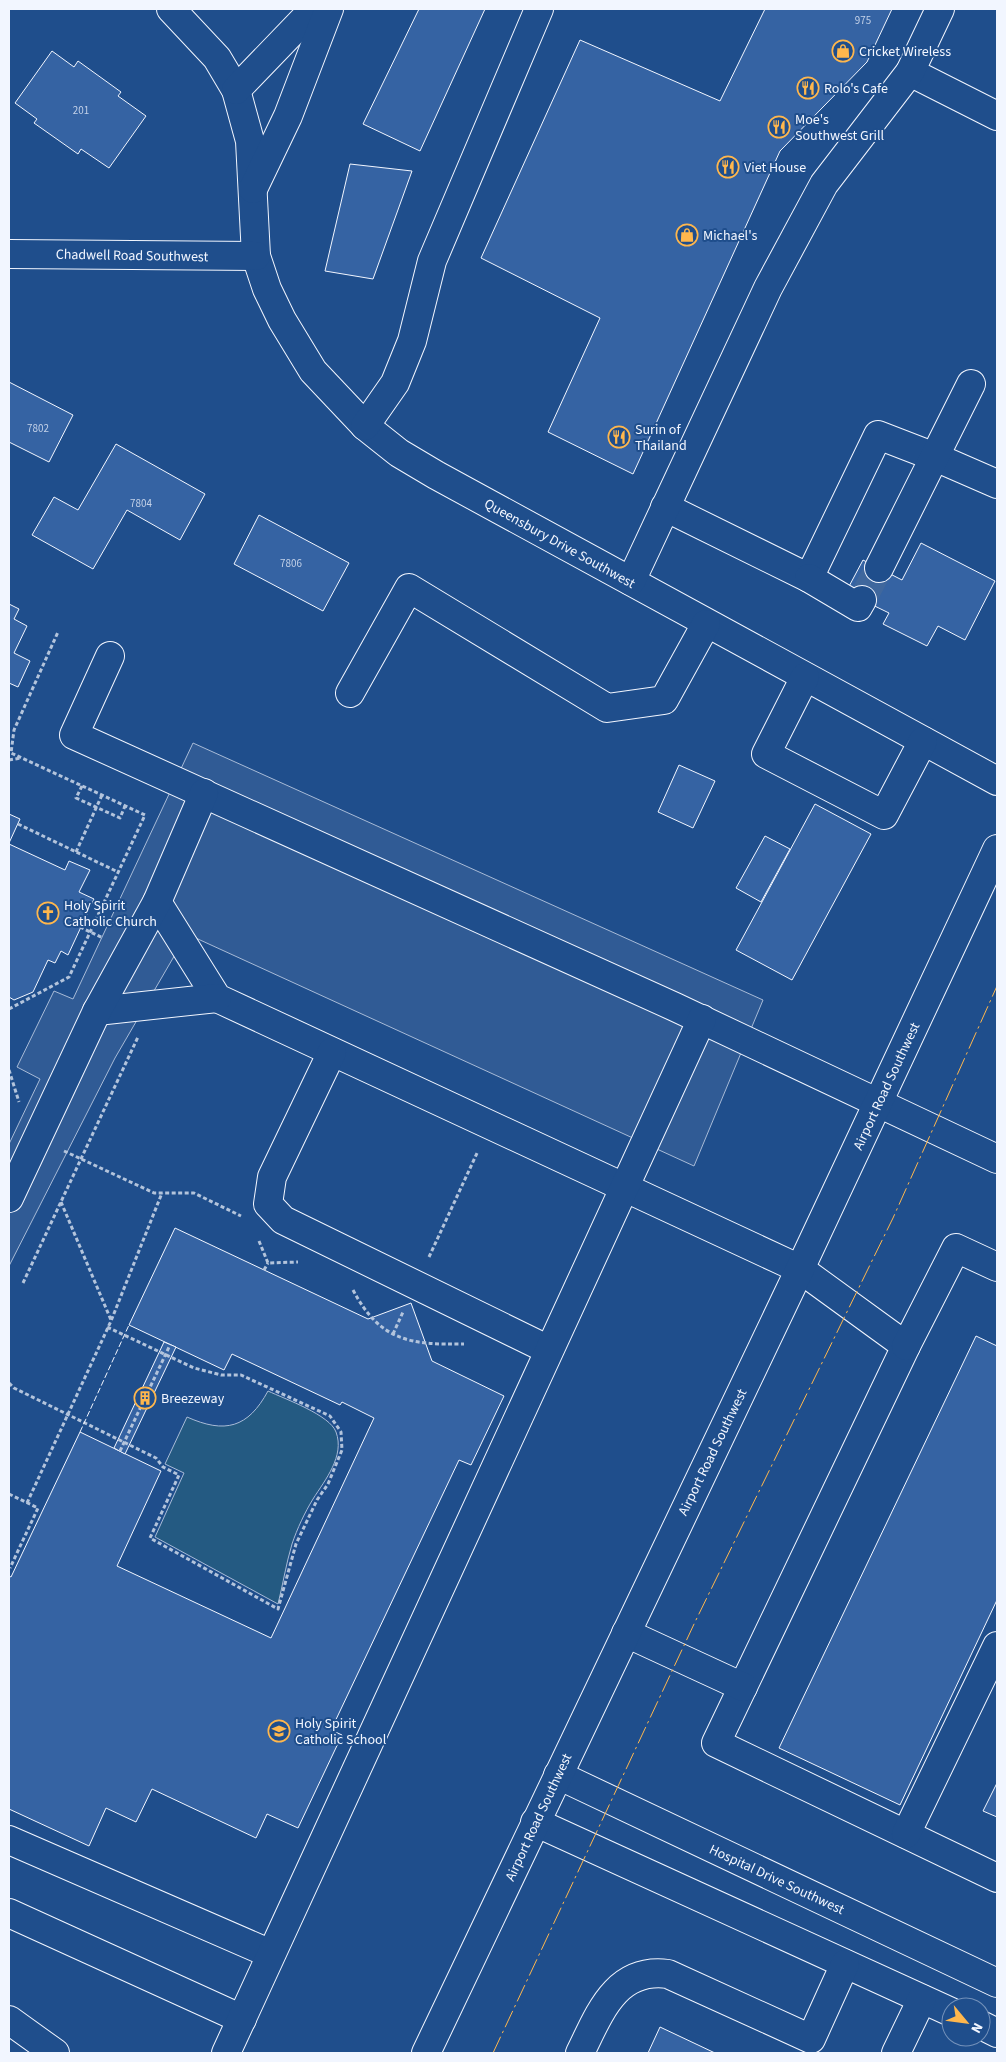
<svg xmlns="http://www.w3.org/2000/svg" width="1006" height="2062" viewBox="0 0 1006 2062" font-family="'Source Sans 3',sans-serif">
	<rect width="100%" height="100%" fill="#1f4e8c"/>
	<path fill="#245a82" stroke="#a8bbd7" d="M268 1391C285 1399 330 1415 336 1432 345 1456 325 1480 313 1499 305 1512 297 1529 292 1544 286 1564 283 1584 278 1604L155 1537 184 1473 165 1464 187 1417C225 1434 248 1428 268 1391Z"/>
	<path fill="#305b95" stroke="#a8bbd7" d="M193 743 763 1000 694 1166 187 934 115 1058 9 1266V1144L40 1079 17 1067 54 991 73 999Z"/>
	<g fill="#3563a3" stroke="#f2f6ff">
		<path d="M419 9H485L420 151 363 124Z"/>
		<path d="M765 9H892L867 62 780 151 633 474 548 432 600 318 481 258 580 40 720 101Z"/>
		<path d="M52 51 74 67 78 61 121 92 118 96 146 116 109 168 81 149 78 154 34 123 37 119 15 103Z"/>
		<path d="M350 164 412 171 373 279 325 271Z"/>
		<path d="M9 382 73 415 49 462 9 442Z"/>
		<path d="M116 444 205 494 180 540 127 510 93 569 32 535 54 497 78 510Z"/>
		<path d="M259 515 349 563 323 611 234 564Z"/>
		<path d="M921 543 995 581 965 640 938 626 927 646 883 624 889 613 846 592 863 560 902 580Z"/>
		<path d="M9 604 19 609 14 619 27 626 14 653 30 661 18 687 9 683Z"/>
		<path d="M679 765 715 781 693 828 658 812Z"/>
		<path d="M815 804 871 834 792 980 736 950Z"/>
		<path d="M9 814 20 819 9 843Z"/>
		<path d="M765 836 790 849 761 902 736 888Z"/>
		<path d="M9 844 65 870 69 861 90 870 79 892 94 899 68 955 61 951 55 963 48 960 33 992 14 1000 9 997Z"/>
		<path d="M175 1228 368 1319 411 1303 432 1361 504 1396 471 1465 459 1460 331 1730 342 1735 298 1828 267 1814 256 1838 152 1789 136 1822 106 1808 89 1846 9 1809V1576L11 1577 80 1432 161 1471 117 1566 271 1638 374 1418 342 1402 340 1405 232 1354 224 1370 129 1325Z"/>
		<path d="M976 1336 997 1346V1600L900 1805 779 1748Z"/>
		<path d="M164 1342 176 1347 125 1454 114 1448Z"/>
		<path d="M997 1783V1817L983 1811Z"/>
		<path d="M660 2027 715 2053H648Z"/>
	</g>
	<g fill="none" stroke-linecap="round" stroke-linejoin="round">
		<path stroke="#3f679d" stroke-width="28" stroke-dasharray="28 14" stroke-linecap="butt" d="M862 600 879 568"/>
		<g stroke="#f2f6ff" stroke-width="30">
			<g id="minor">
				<path d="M171 9 217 58 236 90 250 141 256 256 267 289 282 320 313 371 365 426 399 453 436 475 997 781"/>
				<path d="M910 72 997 116"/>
				<path d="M236 90 314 9"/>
				<path d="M253 189 288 116 329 9"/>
				<path d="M9 254 256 256"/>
				<path d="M365 426 395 383 412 341 432 261 539 9"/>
				<path d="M665 507 809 578 878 435 935 457 997 484"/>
				<path d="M879 568 971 384"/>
				<path d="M809 578 858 607 862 600"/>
				<path d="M631 581 768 288 824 184 910 72 940 9"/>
				<path d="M110 656 74 735 675 1007 997 1159"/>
				<path d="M805 677 766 754 884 815 923 741"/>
				<path d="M350 693 409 588 607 708 664 700 706 624"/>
				<path d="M157 902 217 998 800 1269 906 1346 716 1743 997 1878"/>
				<path d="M97 1011 217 998"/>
				<path d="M332 1052 272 1177 268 1204 283 1220 549 1350"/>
				<path d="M9 1198 97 1011 157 902 204 793"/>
				<path d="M906 1346 956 1248 997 1267"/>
				<path d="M626 1633 743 1687"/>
				<path d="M558 1775 997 1983"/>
				<path d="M535 1822 951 2012"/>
				<path d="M906 1834 997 1646"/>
				<path d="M9 1840 271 1954"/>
				<path d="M9 1913 242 2019"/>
				<path d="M9 2020 55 2053"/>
				<path d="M981 2025 997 2033"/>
				<path d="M226 2053 702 1019"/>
				<path d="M580 2053C599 2015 615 1967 668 1974L811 2039 845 1964"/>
				<path d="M896 2053 922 1999"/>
			</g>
		</g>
		<g stroke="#f2f6ff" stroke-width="30">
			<path id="major" d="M426 2053 800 1269 997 849"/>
		</g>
		<g stroke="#b3c4dc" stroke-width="3" stroke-dasharray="4 2.5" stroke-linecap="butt">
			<path d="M9 760 21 758"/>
			<path d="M82 786 76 798 120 818 125 806"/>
			<path d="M18 824 118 872"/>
			<path d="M76 852 102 795"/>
			<path d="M80 927 103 938"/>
			<path d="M9 1009 69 977 145 815 11 753 14 730 58 632"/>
			<path d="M9 1070 19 1102"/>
			<path d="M64 1151 154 1193H194L241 1216"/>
			<path d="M61 1202 111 1320"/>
			<path d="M259 1241 268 1263 298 1262"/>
			<path d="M429 1257 478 1151"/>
			<path d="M264 1270 268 1263"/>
			<path d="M23 1283 138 1037"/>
			<path d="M353 1290C380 1341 410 1345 464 1344"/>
			<path d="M393 1334 403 1312"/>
			<path d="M9 1383 14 1388 156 1458 163 1467 179 1475 150 1538 278 1609 296 1544 317 1500 328 1484 342 1450 341 1432 330 1416 241 1375H221L194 1368 107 1327"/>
			<path d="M120 1451 170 1345"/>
			<path d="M9 1494 38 1508 10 1568"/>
			<path d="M27 1503 111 1321 162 1193"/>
		</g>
		<use href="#minor" stroke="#1f4e8c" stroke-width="28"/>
		<use href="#major" stroke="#1f4e8c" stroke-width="28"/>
		<path stroke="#f2f6ff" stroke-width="1" stroke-dasharray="6 2.5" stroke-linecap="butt" d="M80 1432 129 1325"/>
		<path stroke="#ffb74d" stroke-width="1" stroke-dasharray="18 4 2.5 4" stroke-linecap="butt" d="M493 2053 695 1622 893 1218 997 986"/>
	</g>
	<defs>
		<g id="shop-ring" transform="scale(1.125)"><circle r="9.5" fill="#1f4e8c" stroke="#ffb74d" stroke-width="1.5"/><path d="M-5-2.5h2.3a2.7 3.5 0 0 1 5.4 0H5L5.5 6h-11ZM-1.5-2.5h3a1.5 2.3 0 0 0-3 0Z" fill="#ffb74d"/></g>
		<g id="restaurant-ring" transform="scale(1.125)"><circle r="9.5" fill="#1f4e8c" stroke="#ffb74d" stroke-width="1.5"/><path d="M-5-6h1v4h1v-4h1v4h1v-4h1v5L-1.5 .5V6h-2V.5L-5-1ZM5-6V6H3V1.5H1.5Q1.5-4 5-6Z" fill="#ffb74d"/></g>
		<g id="church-ring" transform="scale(1.125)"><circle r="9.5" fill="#1f4e8c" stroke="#ffb74d" stroke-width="1.5"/><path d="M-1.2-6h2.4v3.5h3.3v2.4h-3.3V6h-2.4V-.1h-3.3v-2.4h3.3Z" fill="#ffb74d"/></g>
		<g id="building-ring" transform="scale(1.125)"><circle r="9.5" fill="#1f4e8c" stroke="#ffb74d" stroke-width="1.5"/><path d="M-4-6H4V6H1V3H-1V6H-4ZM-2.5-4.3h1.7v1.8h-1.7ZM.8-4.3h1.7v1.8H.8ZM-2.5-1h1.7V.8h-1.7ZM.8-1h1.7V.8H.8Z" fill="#ffb74d"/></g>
		<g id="school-ring" transform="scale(1.125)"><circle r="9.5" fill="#1f4e8c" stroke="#ffb74d" stroke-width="1.5"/><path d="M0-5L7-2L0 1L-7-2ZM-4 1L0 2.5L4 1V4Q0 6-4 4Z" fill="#ffb74d"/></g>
	</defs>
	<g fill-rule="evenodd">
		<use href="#shop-ring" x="843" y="51"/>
		<use href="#restaurant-ring" x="808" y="88"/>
		<use href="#restaurant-ring" x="779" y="127"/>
		<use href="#restaurant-ring" x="728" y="167"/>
		<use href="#shop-ring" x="687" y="235"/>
		<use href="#restaurant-ring" x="619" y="437"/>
		<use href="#church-ring" x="48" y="913"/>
		<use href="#building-ring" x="145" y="1398"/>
		<use href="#school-ring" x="279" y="1731"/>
	</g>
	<g text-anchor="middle" stroke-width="4" stroke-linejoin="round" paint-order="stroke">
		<g font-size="11" fill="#c3d1e8">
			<text x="863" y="24">975</text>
			<text x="81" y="114">201</text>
			<text x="38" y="432">7802</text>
			<text x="141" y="507">7804</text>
			<text x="291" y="567">7806</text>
		</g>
		<g font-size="14" fill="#f2f6ff" stroke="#1f4e8c" text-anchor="start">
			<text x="859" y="56">Cricket Wireless</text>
			<text x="824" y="93">Rolo's Cafe</text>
			<text x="795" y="124">Moe's<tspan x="795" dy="16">Southwest Grill</tspan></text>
			<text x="744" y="172">Viet House</text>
			<text x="703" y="240">Michael's</text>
			<text x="635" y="434">Surin of<tspan x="635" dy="16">Thailand</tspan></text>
			<text x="64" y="910">Holy Spirit<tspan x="64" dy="16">Catholic Church</tspan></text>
			<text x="161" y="1403">Breezeway</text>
			<text x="295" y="1728">Holy Spirit<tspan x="295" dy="16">Catholic School</tspan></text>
		</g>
		<g font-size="14" fill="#f2f6ff" stroke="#1f4e8c">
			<text transform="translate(132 255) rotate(1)" y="5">Chadwell Road Southwest</text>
			<text transform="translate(560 543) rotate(29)" y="5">Queensbury Drive Southwest</text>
			<text transform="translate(886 1086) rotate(-65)" y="5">Airport Road Southwest</text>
			<text transform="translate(712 1452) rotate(-64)" y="5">Airport Road Southwest</text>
			<text transform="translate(538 1817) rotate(-65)" y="5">Airport Road Southwest</text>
			<text transform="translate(777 1879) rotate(25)" y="5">Hospital Drive Southwest</text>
		</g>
	</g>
	<rect width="1006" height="2062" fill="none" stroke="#f2f6ff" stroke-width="20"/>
	<g transform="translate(966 2022) rotate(119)"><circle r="24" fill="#1f4e8c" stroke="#7391ba"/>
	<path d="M0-4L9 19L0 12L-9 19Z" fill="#ffb74d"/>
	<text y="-8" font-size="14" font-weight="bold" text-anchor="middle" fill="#f2f6ff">N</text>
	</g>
</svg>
